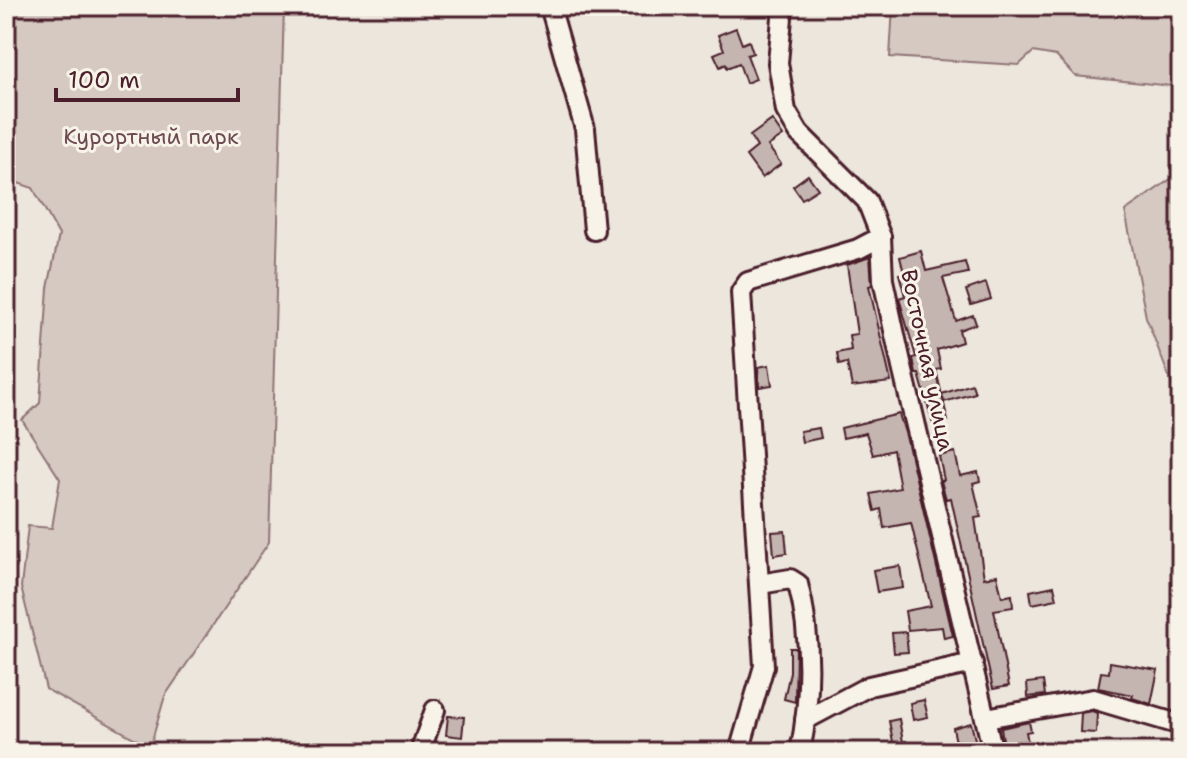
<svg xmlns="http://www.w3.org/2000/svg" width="1187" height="758" viewBox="0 0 1187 758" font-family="'Shantell Sans',sans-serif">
	<rect width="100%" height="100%" fill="#ece6dd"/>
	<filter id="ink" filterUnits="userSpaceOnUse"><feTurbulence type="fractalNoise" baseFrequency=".0125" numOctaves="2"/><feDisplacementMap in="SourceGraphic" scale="16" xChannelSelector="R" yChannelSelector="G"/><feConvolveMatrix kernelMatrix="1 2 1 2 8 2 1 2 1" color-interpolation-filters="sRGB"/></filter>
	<g filter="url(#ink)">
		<g fill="#d5c9c2" stroke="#907476" stroke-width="2">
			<path d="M6 6H284L269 542 165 696 150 747 46 689 21 587 28 526 52 528 60 479 22 420 40 403 48 288 59 235 33 188 6 179Z"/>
			<path d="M893 6H1181V87L1075 76 1056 56 1033 52 1019 65 890 57Z"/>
			<path d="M1181 172V408L1146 317 1125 211Z"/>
		</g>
		<g fill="#c4b5b0" stroke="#4a1f2b" stroke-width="2">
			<path d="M736 28 742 44 749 41 753 53 747 55 756 79 746 83 739 63 727 68 726 64 720 67 714 54 724 50 718 35Z"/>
			<path d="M772 120 783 136 768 146 781 164 762 178 746 156 757 147 750 136Z"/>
			<path d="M808 175 818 189 802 199 793 186Z"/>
			<path d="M921 251 926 271 965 262 968 273 943 278 956 321 973 315 976 324 959 330 962 342 937 350 941 369 936 370 948 421 933 424 919 374H916L913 358 916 357 899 298 905 296 899 274 904 273 900 257Z"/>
			<path d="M870 257 872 285 869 286 891 382 852 387 847 363 839 365 837 353 851 350 849 335 857 334 847 265Z"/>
			<path d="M986 283 991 299 971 305 966 290Z"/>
			<path d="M769 365 772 385 759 387 758 367Z"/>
			<path d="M972 384 975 393 944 402 942 394Z"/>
			<path d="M899 414 906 436 953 636 944 638 942 627 908 630 905 611 931 606 911 523 884 528 881 509 875 511 871 494 900 488 893 450 873 455 866 433 843 438 841 428Z"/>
			<path d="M819 428 821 438 802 442 800 431Z"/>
			<path d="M955 452 960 476 978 472 980 481 973 483 981 517 975 518 984 578 997 575 1002 597 1012 595 1013 607 994 610 1009 686 993 689 951 498 946 499 941 481 944 480 939 456Z"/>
			<path d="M785 531 787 553 774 555 772 532Z"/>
			<path d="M900 566 903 588 877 592 873 570Z"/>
			<path d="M1054 586 1057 599 1032 604 1030 591Z"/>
			<path d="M906 632 908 652 894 653 892 633Z"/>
			<path d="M790 648H796L795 702 784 699 790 672Z"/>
			<path d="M1110 662 1158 670 1151 704 1132 698 1133 695 1098 688 1101 672 1109 673Z"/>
			<path d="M1043 681 1045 695 1028 697 1027 683Z"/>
			<path d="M924 700 928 717 913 720 910 703Z"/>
			<path d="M1092 711 1097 713 1096 733 1080 732 1081 713Z"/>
			<path d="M448 716 464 717 462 737 446 735Z"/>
			<path d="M899 719 903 742 906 741 909 752H895L889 721Z"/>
			<path d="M1029 722 1031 731 1026 732 1030 752H1005L1001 728Z"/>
			<path d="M971 723 978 752H958L953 728Z"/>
		</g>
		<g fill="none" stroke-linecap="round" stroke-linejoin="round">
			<g stroke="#4a1f2b" stroke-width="24">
				<g id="minor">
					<path d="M550 6 585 129 594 230"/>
					<path d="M783 6 778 63 786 111 799 133 867 201 881 237 883 280 902 367 993 752"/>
					<path d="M760 584 790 579 798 584C812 637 811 699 800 752"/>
					<path d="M986 718 1093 699 1181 725"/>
					<path d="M805 720 869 686 973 663"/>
					<path d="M420 752 435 710"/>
					<path d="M739 752 764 666 741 292 748 282 858 249 881 237"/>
				</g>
			</g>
			<use href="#minor" stroke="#f7f3e8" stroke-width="18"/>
		</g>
	</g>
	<g text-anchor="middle" stroke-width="6" stroke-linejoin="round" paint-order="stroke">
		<g font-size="22" fill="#6d4a51" stroke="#f7f3e8">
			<text x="151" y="144">Курортный парк</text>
		</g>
		<g font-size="22" fill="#4a1f2b" stroke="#f7f3e8">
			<text transform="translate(928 360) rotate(78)" y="8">Восточная улица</text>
		</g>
	</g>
	<rect width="1187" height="758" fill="none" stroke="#f7f3e8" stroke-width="32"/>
	<rect x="16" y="16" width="1155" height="726" fill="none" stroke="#4a1f2b" stroke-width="3" filter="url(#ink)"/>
	<path d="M56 88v12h182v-12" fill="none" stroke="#4a1f2b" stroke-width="4"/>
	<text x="68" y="88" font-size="24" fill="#4a1f2b" stroke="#f7f3e8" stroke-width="6" paint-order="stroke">100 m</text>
</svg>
